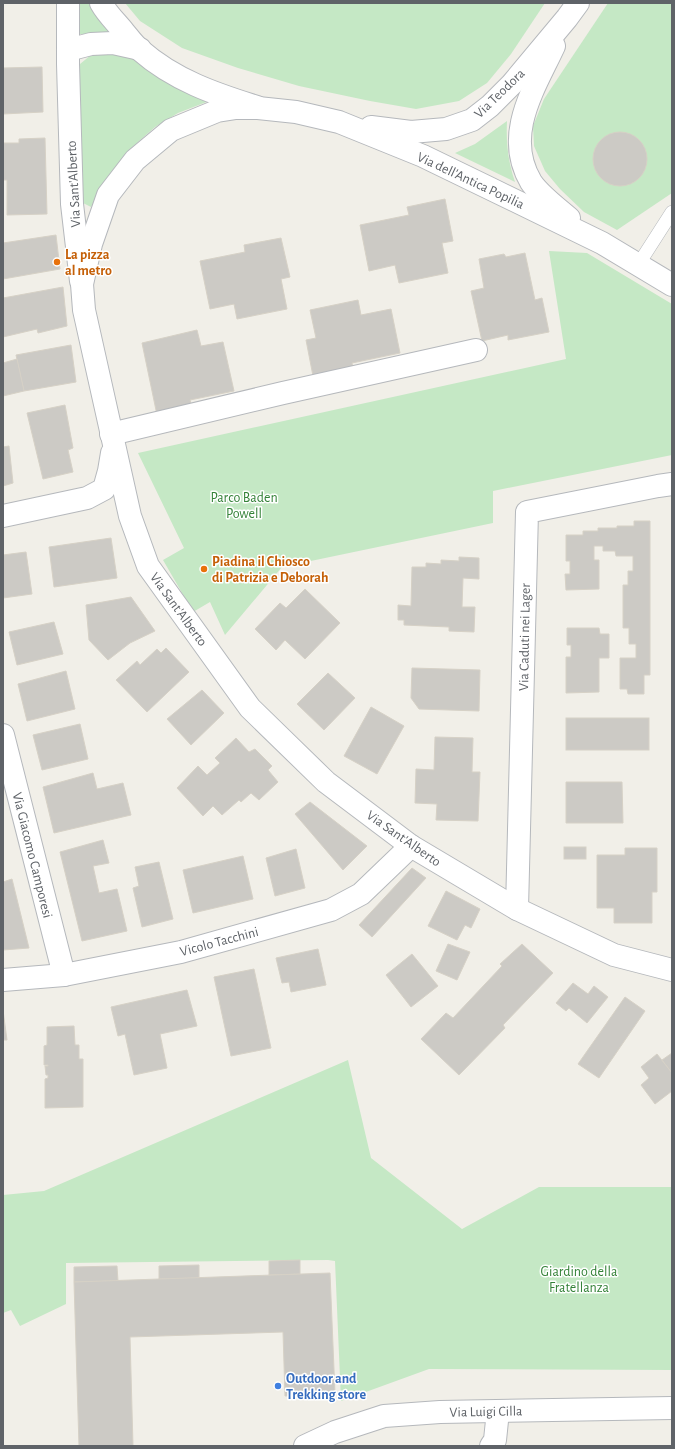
<svg xmlns="http://www.w3.org/2000/svg" width="675" height="1449" viewBox="0 0 675 1449" font-family="'Alegreya Sans',sans-serif">
	<rect width="100%" height="100%" fill="#f1efe8"/>
	<g fill="#c5e8c5">
		<path d="M78 3H91L118 35 78 34Z"/>
		<path d="M125 3H545L511 54 487 83 459 101 416 109 370 101 299 86 238 68 182 48 140 21Z"/>
		<path d="M608 3H672V193L617 230 584 212 560 189 545 171 534 146 533 126 544 99Z"/>
		<path d="M109 51 129 55 209 101 178 113 155 127 129 150 108 176 91 207 81 202 77 86 80 64 91 55Z"/>
		<path d="M507 121C506 144 508 161 515 182L455 153 475 144Z"/>
		<path d="M549 251 587 253 672 304V455L493 491V523L282 567 225 635 210 602 193 612 163 560 184 548 138 453 566 359Z"/>
		<path d="M348 1060 371 1158 462 1229 539 1187H672V1370L429 1369 341 1401 335 1261 328 1260 66 1263V1304L20 1326 11 1310 3 1313V1195L44 1191Z"/>
	</g>
	<g fill="#cccac5" stroke="#d6d1c6">
		<path d="M42 67 43 112 3 114V68Z"/>
		<circle cx="620" cy="159" r="27"/>
		<path d="M45 138 47 214 7 215V180H3V143H19V139Z"/>
		<path d="M445 199 453 241 442 243 448 273 399 283 395 265 369 271 360 225 409 215 407 207Z"/>
		<path d="M56 235 60 269 3 279V243Z"/>
		<path d="M281 238 290 277 281 279 287 309 237 319 234 304 210 309 200 261 245 252 244 245Z"/>
		<path d="M525 253 535 300 542 298 549 332 508 340V335L482 341 471 291 484 288 479 259 504 254 506 257Z"/>
		<path d="M63 287 67 326 38 333 37 329 3 337V298Z"/>
		<path d="M358 300 361 315 391 309 400 353 352 363 353 368 313 376 306 340 316 338 310 310Z"/>
		<path d="M197 330 201 346 223 342 234 391 190 400 192 408 157 415 142 343Z"/>
		<path d="M71 345 76 382 24 391 16 355Z"/>
		<path d="M17 359 24 391 3 396V363Z"/>
		<path d="M65 405 73 448 68 450 73 472 43 479 27 413Z"/>
		<path d="M9 446 13 483 3 486V447Z"/>
		<path d="M634 521H650V675H644V694H628L627 689H620V658H636V644H629V628H623V585H628V571H633V556H616L615 551H603V546H594V560H599V589L566 590 565 574H570V561H566V535H583V531H598V528H617V526H634Z"/>
		<path d="M111 538 117 578 54 587 49 547Z"/>
		<path d="M26 552 32 594 3 598V555Z"/>
		<path d="M459 557 479 558V579L463 578 462 607H475L474 632 449 631V627L404 625V620H398V605L411 606 412 567H426V563L441 564V560L459 561Z"/>
		<path d="M305 589 340 623 305 659 285 640 276 650 255 629 280 603 286 608Z"/>
		<path d="M131 597 155 631 130 643 108 660 89 640 86 605Z"/>
		<path d="M54 622 63 654 17 665 9 632Z"/>
		<path d="M567 628H599L600 634H609V658H599V692L566 693V657H571V645H567Z"/>
		<path d="M166 648 189 672 147 712 116 680 137 661 140 665 157 649 161 653Z"/>
		<path d="M412 668 480 670 479 711 419 709 411 698Z"/>
		<path d="M66 671 75 709 27 721 18 684Z"/>
		<path d="M328 673 355 698 324 730 297 704Z"/>
		<path d="M202 690 224 713 191 745 167 719Z"/>
		<path d="M371 707 404 726 377 774 344 756Z"/>
		<rect x="566" y="718" width="83" height="32"/>
		<path d="M80 724 88 759 42 770 33 735Z"/>
		<path d="M435 737 473 738 472 772H480L478 821 436 820 437 804 415 803 416 769 434 770Z"/>
		<path d="M236 738 249 752 255 749 272 766 268 770 278 782 259 800 251 793 241 802 239 800 222 815 213 806 203 816 177 788 198 766 207 775 220 763 215 758Z"/>
		<path d="M93 773 97 789 123 783 131 815 54 833 43 787Z"/>
		<path d="M566 782H622L623 823H566Z"/>
		<path d="M310 802 367 846 343 870 295 814Z"/>
		<path d="M103 840 109 863 93 866 99 893 117 889 127 931 82 941 60 852Z"/>
		<rect x="564" y="847" width="22" height="12"/>
		<path d="M625 848H657V892H652V923H614V908H597V855H625Z"/>
		<path d="M296 849 305 888 275 896 266 858Z"/>
		<path d="M243 856 253 899 193 913 183 870Z"/>
		<path d="M159 862 173 919 142 927 133 888 139 886 135 867Z"/>
		<path d="M412 868 426 878 372 937 359 925Z"/>
		<path d="M12 879 29 948 3 950V882Z"/>
		<path d="M446 891 480 909 471 928 465 925 457 940 428 926Z"/>
		<path d="M448 944 470 952 457 980 436 971Z"/>
		<path d="M522 944 553 973 503 1025 505 1028 459 1075 421 1039 446 1013 453 1018 502 966 500 964Z"/>
		<path d="M318 949 326 985 291 992 289 982 282 983 276 958Z"/>
		<path d="M412 954 438 986 411 1007 386 975Z"/>
		<path d="M254 969 271 1048 231 1056 214 977Z"/>
		<path d="M573 983 588 994 594 986 608 997 587 1023 569 1008 566 1011 556 1003Z"/>
		<path d="M187 990 197 1026 160 1034 167 1068 134 1075 125 1034 118 1036 111 1007Z"/>
		<path d="M625 997 645 1011 599 1078 578 1064Z"/>
		<path d="M3 1010 7 1040H3Z"/>
		<path d="M74 1026 75 1045H79V1059H83V1107L45 1108V1079L48 1078V1075H46L45 1066H48V1065H44V1046L47 1045V1027Z"/>
		<path d="M672 1053V1073L662 1060Z"/>
		<path d="M657 1054 672 1073V1091L655 1104 641 1085 649 1078 641 1067Z"/>
		<path d="M300 1260V1274L269 1275V1261Z"/>
		<path d="M199 1265V1278L159 1279V1266Z"/>
		<path d="M117 1266 118 1281 74 1282V1267Z"/>
		<path d="M330 1273 335 1394 285 1396 283 1332 130 1337 133 1446H79L74 1282Z"/>
	</g>
	<g fill="none" stroke-linecap="round" stroke-linejoin="round">
		<g stroke="#b5b8bc" stroke-width="14">
			<path id="service" d="M638 265 672 212"/>
		</g>
		<g stroke="#b5b8bc" stroke-width="24">
			<g id="minor">
				<path d="M68 3V64L72 204 81 281"/>
				<path d="M101 3C107 14 116 22 124 32 129 38 134 45 140 50 174 80 215 94 257 107"/>
				<path d="M68 50 91 44 113 43 140 49"/>
				<path d="M111 434 283 393 476 350"/>
				<path d="M3 735 64 975"/>
				<path d="M517 909 527 512 658 486 672 484"/>
				<path d="M3 980 64 975 181 952 331 910 361 894 411 846"/>
				<path d="M491 1446 495 1440 498 1411"/>
			</g>
		</g>
		<g stroke="#b5b8bc" stroke-width="24">
			<g id="tertiary">
				<path d="M554 46C534 89 503 135 531 182 538 193 559 210 569 218"/>
				<path d="M371 127 411 132 446 129 472 120 490 106 512 84 567 18 578 3"/>
				<path d="M672 285 602 243 491 189 423 156 339 122 296 112 258 108H236L217 111 171 130 135 160 108 195 91 244 82 284 84 310 130 516 148 566 250 708 326 782 411 846 517 909 614 955 672 970"/>
				<path d="M3 516 87 498 104 489 109 471 112 453"/>
				<path d="M305 1446 335 1432 384 1416 440 1412 672 1408"/>
			</g>
		</g>
		<use href="#service" stroke="#fff" stroke-width="13"/>
		<use href="#minor" stroke="#fff" stroke-width="22"/>
		<use href="#tertiary" stroke="#fff" stroke-width="22"/>
	</g>
	<g fill="#e8710a" stroke="#fff" stroke-width="1.5">
		<circle cx="57" cy="262" r="4"/>
		<circle cx="204" cy="569" r="4"/>
	</g>
	<circle fill="#3f7fe0" stroke="#fff" stroke-width="1.5" cx="278" cy="1386" r="4"/>
	<g text-anchor="middle" stroke-width="3" stroke-linejoin="round" paint-order="stroke">
		<g font-size="14" fill="#5f6368" stroke="#fff">
			<text transform="translate(499 93) rotate(-44)" y="5">Via Teodora</text>
			<text transform="translate(471 180) rotate(25)" y="5">Via dell'Antica Popilia</text>
			<text transform="translate(73 184) rotate(-93)" y="5">Via Sant'Alberto</text>
			<text transform="translate(179 609) rotate(54)" y="5">Via Sant'Alberto</text>
			<text transform="translate(524 637) rotate(-89)" y="5">Via Caduti nei Lager</text>
			<text transform="translate(404 838) rotate(35)" y="5">Via Sant'Alberto</text>
			<text transform="translate(33 855) rotate(76)" y="5">Via Giacomo Camporesi</text>
			<text transform="translate(219 941) rotate(-15)" y="5">Vicolo Tacchini</text>
			<text transform="translate(486 1411) rotate(-1)" y="5">Via Luigi Cilla</text>
		</g>
		<g font-size="14" font-weight="bold" fill="#c56008" stroke="#fff" text-anchor="start">
			<text x="65" y="259">La pizza<tspan x="65" dy="16">al metro</tspan></text>
			<text x="212" y="566">Piadina il Chiosco<tspan x="212" dy="16">di Patrizia e Deborah</tspan></text>
		</g>
		<g font-size="14" fill="#348238" stroke="#fff">
			<text x="244" y="502">Parco Baden<tspan x="244" dy="16">Powell</tspan></text>
			<text x="579" y="1276">Giardino della<tspan x="579" dy="16">Fratellanza</tspan></text>
		</g>
		<g font-size="14" font-weight="bold" fill="#366cbe" stroke="#fff" text-anchor="start">
			<text x="286" y="1383">Outdoor and<tspan x="286" dy="16">Trekking store</tspan></text>
		</g>
	</g>
	<rect width="675" height="1449" fill="none" stroke="#5f6368" stroke-width="8"/>
</svg>
